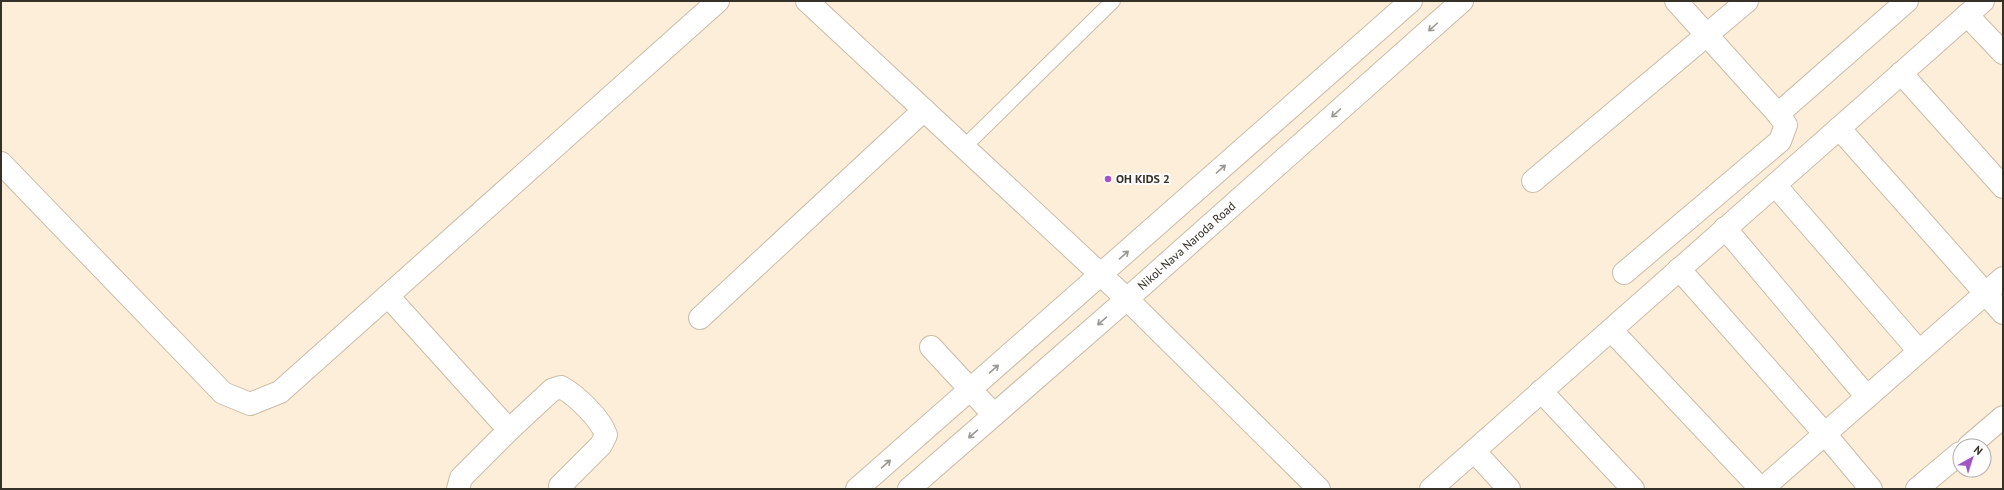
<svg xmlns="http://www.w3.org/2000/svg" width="2004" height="490" viewBox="0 0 2004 490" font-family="'PT Sans',sans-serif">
	<rect width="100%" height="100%" fill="#fceed9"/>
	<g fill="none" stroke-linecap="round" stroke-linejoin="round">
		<g stroke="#cabca8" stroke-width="16">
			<path id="lane" d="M964 147 1113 1"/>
		</g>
		<g stroke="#cabca8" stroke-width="24">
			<g id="street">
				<path d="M807 1 1127 299 1319 489"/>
				<path d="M1967 15 2003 53"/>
				<path d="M1901 73 2003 187"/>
				<path d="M1778 114 1907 1"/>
				<path d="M1839 128 2003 313"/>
				<path d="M1 163 223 393 250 404 280 392 718 1"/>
				<path d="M1533 181 1747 1"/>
				<path d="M1775 185 1919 351"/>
				<path d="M1725 228 1867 397"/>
				<path d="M1679 269 1825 434 1871 489"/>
				<path d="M1624 273 1780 141 1786 125 1778 114 1676 1"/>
				<path d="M388 296 509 430 461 478 458 489"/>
				<path d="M700 318 924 110"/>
				<path d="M1611 330 1761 489"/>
				<path d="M931 347 994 415"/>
				<path d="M1541 391 1633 489"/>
				<path d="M509 430 552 390 561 387C576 395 601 419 606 435L601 445 560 486"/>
				<path d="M1969 446 2003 417"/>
				<path d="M1474 451 1509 489"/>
				<path d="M1431 489 1983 1"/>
				<path d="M1762 489 2003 278"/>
				<path d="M1917 489 1960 453"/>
			</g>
		</g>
		<g stroke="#cabca8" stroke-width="24">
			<g id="secondary">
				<path d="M857 489 1411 1"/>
				<path id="s1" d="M909 489 1127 299 1462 1"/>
			</g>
		</g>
		<use href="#lane" stroke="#fff" stroke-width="14"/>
		<use href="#street" stroke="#fff" stroke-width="22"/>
		<use href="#secondary" stroke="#fff" stroke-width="22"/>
	</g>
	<defs><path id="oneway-shaft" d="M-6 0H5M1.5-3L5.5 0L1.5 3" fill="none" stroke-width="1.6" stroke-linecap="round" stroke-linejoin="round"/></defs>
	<g stroke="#9a9894">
		<use href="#oneway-shaft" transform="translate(1433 27) rotate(138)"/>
		<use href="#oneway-shaft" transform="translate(1336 113) rotate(138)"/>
		<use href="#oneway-shaft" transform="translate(1221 169) rotate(-41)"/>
		<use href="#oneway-shaft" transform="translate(1124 255) rotate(-41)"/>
		<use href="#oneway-shaft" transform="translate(1102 321) rotate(139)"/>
		<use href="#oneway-shaft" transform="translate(994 369) rotate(-41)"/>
		<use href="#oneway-shaft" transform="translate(973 434) rotate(139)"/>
		<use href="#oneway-shaft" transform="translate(886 464) rotate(-41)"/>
	</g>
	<circle fill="#a354c5" stroke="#fdfdfd" stroke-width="1.5" cx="1108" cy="179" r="4"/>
	<g text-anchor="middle" stroke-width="4" stroke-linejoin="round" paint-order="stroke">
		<g font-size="12" font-weight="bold" fill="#353028" stroke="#fdfdfd" text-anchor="start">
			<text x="1116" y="183">OH KIDS 2</text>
		</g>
		<g font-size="12" fill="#353028" stroke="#fdfdfd">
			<text dy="4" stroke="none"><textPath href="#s1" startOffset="369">Nikol-Nava Naroda Road</textPath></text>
		</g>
	</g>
	<rect width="2004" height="490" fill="none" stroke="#353028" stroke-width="4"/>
	<g transform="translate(1972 458) rotate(39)"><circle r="19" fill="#fdfdfd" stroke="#adaba8"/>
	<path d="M0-3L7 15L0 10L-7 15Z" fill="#a354c5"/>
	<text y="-6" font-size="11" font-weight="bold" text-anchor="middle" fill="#353028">N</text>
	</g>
</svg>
